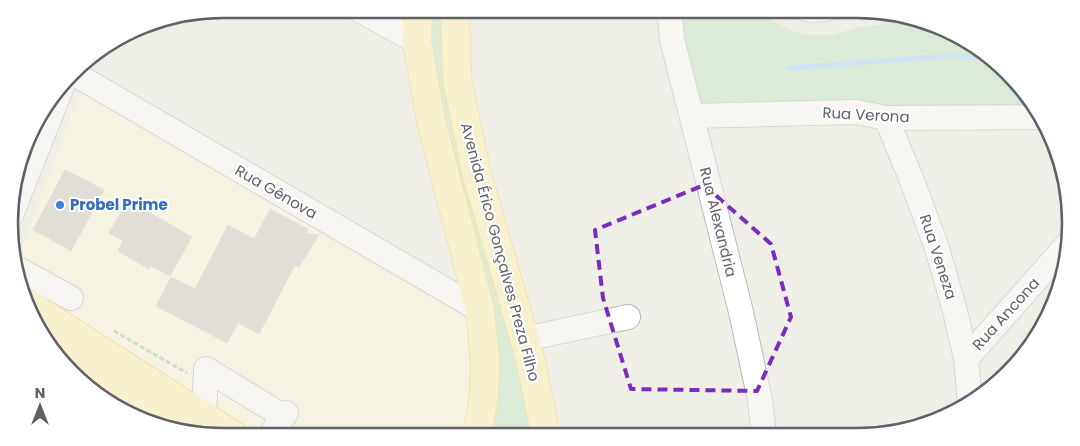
<svg xmlns="http://www.w3.org/2000/svg" width="1080" height="446" viewBox="0 0 1080 446" font-family="Poppins,sans-serif">
	<rect width="100%" height="100%" fill="#f0efe7"/>
	<path fill="#fef8de" d="M80 91 471 312 476 338 471 437H254L23 292 14 269Z"/>
	<g fill="#c4e7c6">
		<path d="M426 9H442V23L443 60 536 436 485 437 467 226 425 34Z"/>
		<path d="M676 9H751L790 30 809 35H831L859 27 921 19 926 20 998 62 1030 104 696 110Z"/>
	</g>
	<g fill="none" stroke-linecap="round" stroke-linejoin="round">
		<path stroke="#a8d4ff" stroke-width="5" d="M789 68 949 56 992 58"/>
	</g>
	<g fill="#ccc9c4" stroke="#d5d1c5">
		<path d="M65 170 87 181 54 241 33 230Z"/>
		<path d="M87 181 104 190 71 251 54 241Z"/>
		<path d="M128 200 192 237 170 276 150 265 149 269 118 251 123 241 109 233Z"/>
		<path d="M270 209 308 229 306 233 319 235 299 267 295 265 259 334 238 323 227 343 156 306 171 277 195 289 228 225 254 239Z"/>
	</g>
	<g fill="none" stroke-linecap="round" stroke-linejoin="round">
		<g stroke="#b7b9bd" stroke-width="26">
			<g id="minor">
				<path d="M358 9 417 42"/>
				<path d="M669 9 672 39 741 312 760 400 764 436"/>
				<path d="M806 9 812 10 826 9"/>
				<path d="M73 73 480 310"/>
				<path d="M692 116 856 112 886 118 1041 117"/>
				<path d="M886 118 911 178 937 248 955 311 966 359 970 402"/>
				<path d="M11 215 62 86"/>
				<path d="M14 267 71 298"/>
				<path d="M525 339 628 317"/>
				<path d="M966 359 1066 246"/>
				<path d="M204 417 206 369 283 416"/>
				<path d="M269 437 286 413"/>
			</g>
		</g>
		<g stroke="#f1d15f" stroke-width="30">
			<g id="major">
				<path d="M418 9 417 42 431 121 480 310 485 361 484 395 477 437"/>
				<path d="M455 9 457 78 476 171 529 355 542 415 544 436"/>
				<path d="M28 304 236 437"/>
				<path d="M50 344 145 403 187 431"/>
			</g>
		</g>
		<path stroke="#9dc8ac" stroke-width="3" stroke-dasharray="5 2.5" stroke-linecap="butt" d="M114 331 187 373"/>
		<use href="#minor" stroke="#fff" stroke-width="24"/>
		<use href="#major" stroke="#fff6ad" stroke-width="28"/>
	</g>
	<path d="M0 0H1080V446H0ZM704 185 771 244 791 317 757 391 631 389 603 298 595 230Z" fill="#f0efe7" fill-opacity=".55" fill-rule="evenodd"/>
	<path fill="none" stroke="#7b2cbf" stroke-width="4" stroke-dasharray="10 6" stroke-linejoin="round" d="M704 185 771 244 791 317 757 391 631 389 603 298 595 230Z"/>
	<circle fill="#3f7fe0" stroke="#fff" stroke-width="2" cx="60" cy="205" r="5"/>
	<g text-anchor="middle" stroke-width="4" stroke-linejoin="round" paint-order="stroke">
		<g font-size="15" fill="#5e6167" stroke="#fff">
			<text transform="translate(866 115) rotate(3)" y="5">Rua Verona</text>
			<text transform="translate(276 192) rotate(30)" y="5">Rua Gênova</text>
			<text transform="translate(718 222) rotate(76)" y="5">Rua Alexandria</text>
			<text transform="translate(500 252) rotate(75)" y="5">Avenida Érico Gonçalves Preza Filho</text>
			<text transform="translate(938 257) rotate(72)" y="5">Rua Veneza</text>
			<text transform="translate(1006 314) rotate(-48)" y="5">Rua Ancona</text>
		</g>
		<g font-size="15" font-weight="bold" fill="#366cbe" stroke="#fff" text-anchor="start">
			<text x="70" y="210">Probel Prime</text>
		</g>
	</g>
	<path d="M0 0H1080V446H0ZM223 18H857A205 205 0 0 1 1062 223V223A205 205 0 0 1 857 428H223A205 205 0 0 1 18 223V223A205 205 0 0 1 223 18Z" fill="#fff" fill-rule="evenodd"/>
	<path fill="none" stroke="#5e6167" stroke-width="2.5" d="M223 18H857A205 205 0 0 1 1062 223V223A205 205 0 0 1 857 428H223A205 205 0 0 1 18 223V223A205 205 0 0 1 223 18Z"/>
	<g transform="translate(40 406)" stroke="#ffffff" stroke-width="4" paint-order="stroke">
	<path d="M0-4L9 19L0 12L-9 19Z" fill="#5e6167"/>
	<text y="-8" font-size="14" font-weight="bold" text-anchor="middle" fill="#5e6167">N</text>
	</g>
</svg>
